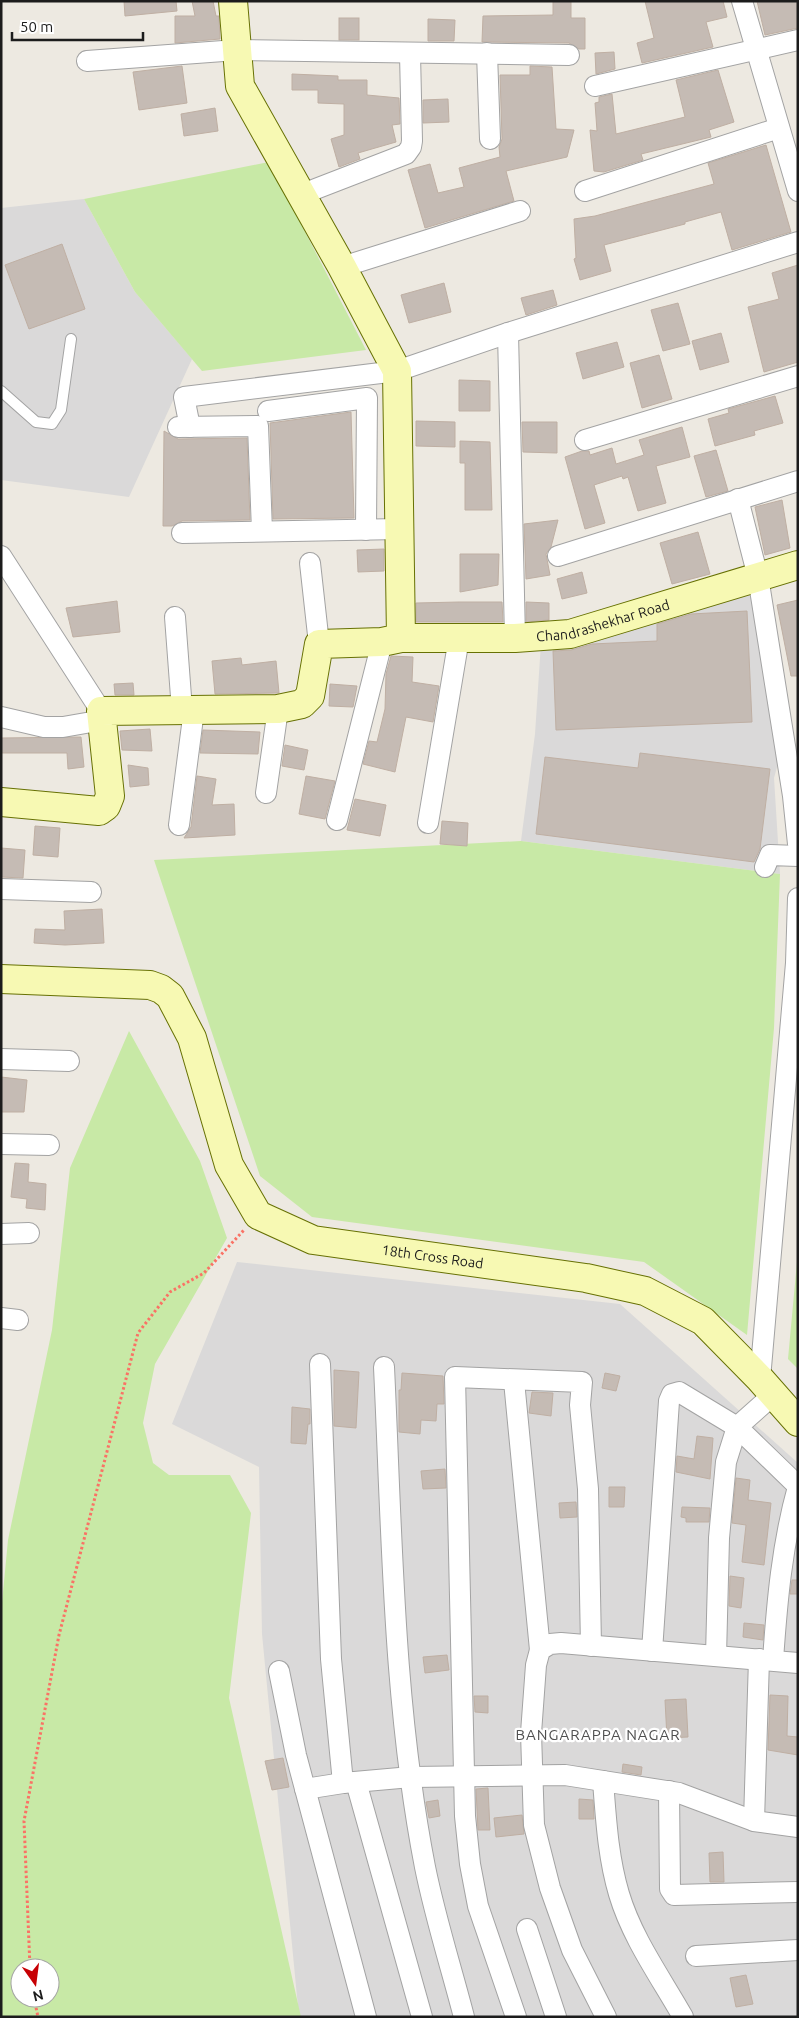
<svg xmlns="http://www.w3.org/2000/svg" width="799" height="2018" viewBox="0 0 799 2018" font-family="Ubuntu,sans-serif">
	<rect width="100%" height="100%" fill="#ede9e1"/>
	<g fill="#dad9d9">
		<path d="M84 199 135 292 192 359 129 497 1 480V208Z"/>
		<path d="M753 584 779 760 774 778 780 874 521 841 535 734 541 643Z"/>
		<path d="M237 1262 620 1304 798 1463V2017H299L262 1634 259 1467 172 1424Z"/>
	</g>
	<g fill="#c8e9a6" fill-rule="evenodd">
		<path d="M269 162 366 350 202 371 135 292 84 199Z"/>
		<path d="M521 841 780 874 774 1028 747 1335 644 1262 312 1217 260 1176 154 860Z"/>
		<path d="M129 1031 200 1161 227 1238 155 1364 143 1423 153 1463 169 1475H230L251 1513 229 1698 301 2017H1V1613L8 1540 52 1330 70 1168ZM20 1968H50V1998H20Z"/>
		<path d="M798 1251V1369L788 1359Z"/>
	</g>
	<g fill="#c5bbb4" stroke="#bfafa3">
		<path d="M124 1H176L177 11 125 16Z"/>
		<path d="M192 1H213L216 16H219L220 39 175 43V16H195Z"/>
		<path d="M553 1H571V18H585V49H579L569 43 482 42 483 16 553 15Z"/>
		<path d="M645 1H723L727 17 706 22 713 47 642 63 637 43 654 38Z"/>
		<path d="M757 1H798V28L765 35Z"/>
		<rect x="339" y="18" width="20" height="22"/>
		<path d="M428 19 455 20 454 41H428Z"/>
		<path d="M614 52 615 69 596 74 595 53Z"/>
		<path d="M182 66 187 103 139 110 133 72Z"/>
		<path d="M530 66 552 67 556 129 574 130 567 157 506 171 514 201 425 228 408 170 430 164 438 193 464 187 459 168 500 157 499 147 502 139 500 75H530Z"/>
		<path d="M718 70 734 122 709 130 711 137 641 154 643 160 604 172 594 171 590 130 597 131 595 103 599 102V97L612 94 616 134 685 117 676 80Z"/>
		<path d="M292 74 338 76V80H367V95L399 98 400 124 392 125 396 142 358 153 360 159 339 167 331 139 344 135V104L318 103V90H292Z"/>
		<path d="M448 99 449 122 423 123V100Z"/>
		<path d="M215 108 218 131 184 136 181 114Z"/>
		<path d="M766 145 791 232 732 250 721 212 685 222V224L604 245 611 271 580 280 574 259 576 258 574 219 595 216 714 184 708 163Z"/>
		<path d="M62 244 85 309 29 329 5 265Z"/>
		<path d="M798 265V362L764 372 748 307 779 299 772 273Z"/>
		<path d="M444 283 451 312 409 323 401 295Z"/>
		<path d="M553 290 557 305 526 315 521 298Z"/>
		<path d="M678 303 690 344 663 351 651 310Z"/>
		<path d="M721 333 729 362 700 370 692 341Z"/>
		<path d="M617 342 624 367 583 379 576 353Z"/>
		<path d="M659 355 672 399 642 408 630 363Z"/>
		<path d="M459 380 490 381V411H459Z"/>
		<path d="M775 396 783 423 754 431 755 435 715 446 708 419 729 413 728 409Z"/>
		<path d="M351 412 354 518 273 519 270 423Z"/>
		<path d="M416 421 455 422V447L416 446Z"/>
		<path d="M522 422H557V453L523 452Z"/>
		<path d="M682 427 690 457 656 466 666 503 638 511 628 477 623 479 622 476 594 485 605 523 585 529 565 457 582 451H589L590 455 612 448 616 464 644 455 639 440Z"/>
		<path d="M164 431 178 439 247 438 250 520 182 521 172 526H163Z"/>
		<path d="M460 441 490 442 492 510H465V463H460Z"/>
		<path d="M716 450 728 491 706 497 694 456Z"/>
		<path d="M782 500 790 548 765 555 755 507Z"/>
		<path d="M558 520 551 547 546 554 550 575 526 579 524 524Z"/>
		<path d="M698 532 710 574 672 584 660 543Z"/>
		<path d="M384 549V571L358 572 357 550Z"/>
		<path d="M460 554H499L498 585 460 592Z"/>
		<path d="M582 572 587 593 562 599 557 579Z"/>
		<path d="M798 600V676H791L777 605Z"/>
		<path d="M117 601 120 632 73 637 66 608Z"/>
		<path d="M459 602H502L503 622H416V603Z"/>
		<path d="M526 602 549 603V620L526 622Z"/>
		<path d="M747 611 752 722 556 730 553 651 571 650 592 644 657 641V624L691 614Z"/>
		<path d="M391 656 413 657 412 682 439 686 433 722 406 717 395 772 363 764 369 741 377 742 385 709 386 674Z"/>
		<path d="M241 658 242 665 276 661 279 693 215 694 212 661Z"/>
		<path d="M133 683 134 695H115L114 684Z"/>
		<path d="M330 684 357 686 353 707 329 706Z"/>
		<path d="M150 729 152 751 122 750 120 731Z"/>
		<path d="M203 730 260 732 258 754 200 753Z"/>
		<path d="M81 737 84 767 68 769 67 753H1V738Z"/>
		<path d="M285 745 308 750 304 770 282 766Z"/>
		<path d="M640 753 770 769 760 849 754 862 536 834 545 757 638 768Z"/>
		<path d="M128 765 148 768 149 785 130 787Z"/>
		<path d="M197 776 216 779 212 805 234 804 235 835 184 838 191 827Z"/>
		<path d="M306 776 335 781 325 819 299 814Z"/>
		<path d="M355 799 386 805 380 836 347 830Z"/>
		<path d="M442 821 468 823 467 846 440 844Z"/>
		<path d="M35 826 60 828 58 857 33 855Z"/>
		<path d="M1 848 25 850 23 878 1 877Z"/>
		<path d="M102 909 104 943 65 945 34 943 35 929 65 930 64 911Z"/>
		<path d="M1 1077 27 1080 24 1112H1Z"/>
		<path d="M15 1163 29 1164 28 1182 46 1184 45 1210 26 1208 27 1199 11 1197Z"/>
		<path d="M334 1370 359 1372 356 1428 334 1426Z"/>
		<path d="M402 1373 443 1376 444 1404H437L436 1421 421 1420 420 1434 399 1432V1390H401Z"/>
		<path d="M605 1373 620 1376 616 1391 602 1388Z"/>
		<path d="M532 1392 553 1393 551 1416 529 1413Z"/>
		<path d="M292 1407 310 1409V1424H308L306 1444 291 1443Z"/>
		<path d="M697 1436 713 1438 710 1479 676 1472 677 1456 694 1459Z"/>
		<path d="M445 1469 446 1488 423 1489 421 1471Z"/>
		<path d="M736 1478 750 1480 748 1500 771 1503 764 1565 742 1562 746 1525 732 1523Z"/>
		<path d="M609 1487H625L624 1507H609Z"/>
		<path d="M576 1502 577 1517 560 1518 559 1503Z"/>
		<path d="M682 1507 710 1508 709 1522H686V1518L681 1517Z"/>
		<path d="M730 1576 744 1578 741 1608 729 1606Z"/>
		<path d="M792 1580H798V1594H790Z"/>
		<path d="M744 1623 764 1625 763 1640 743 1637Z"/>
		<path d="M447 1655 449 1670 425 1673 423 1657Z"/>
		<path d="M770 1695 788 1696 787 1736 798 1737V1755L768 1750Z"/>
		<path d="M474 1696H488V1713L475 1712Z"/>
		<path d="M686 1699 688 1737 667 1738 665 1700Z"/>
		<path d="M283 1758 289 1787 272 1790 265 1761Z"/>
		<path d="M623 1764 642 1767 641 1775 622 1772Z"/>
		<path d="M488 1788 490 1830H478L476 1789Z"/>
		<path d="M579 1799 593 1800 594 1819H579Z"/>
		<path d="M438 1800 440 1816 429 1818 426 1802Z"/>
		<path d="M522 1815 524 1834 496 1837 494 1818Z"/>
		<path d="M723 1852 724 1882H710L709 1853Z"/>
		<path d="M746 1975 753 2004 736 2007 730 1978Z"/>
	</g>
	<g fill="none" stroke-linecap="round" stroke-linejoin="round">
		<g stroke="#a3a3a3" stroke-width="12">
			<path id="lane" d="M1 391 36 422 52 424 61 410 71 339"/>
		</g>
		<g stroke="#a3a3a3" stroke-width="22">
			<g id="street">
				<path d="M742 1 798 191"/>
				<path d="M487 53 490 139"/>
				<path d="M87 61 237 50 569 55"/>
				<path d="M595 86 798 40"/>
				<path d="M585 191 779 128"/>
				<path d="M300 195 406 154 411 147 412 141 410 54"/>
				<path d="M342 267 520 211"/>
				<path d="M508 333 515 638"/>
				<path d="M268 411 367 398 366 530"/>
				<path d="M178 427 258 426 262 531"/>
				<path d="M190 427 184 397 397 371 508 333 798 242"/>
				<path d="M585 440 798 376"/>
				<path d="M738 499 758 577 793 796 798 844"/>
				<path d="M182 533 399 529"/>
				<path d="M1 556 101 711"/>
				<path d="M558 556 798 481"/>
				<path d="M310 563 319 644"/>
				<path d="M175 617 182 710"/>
				<path d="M1 717 44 727H63L103 720"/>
				<path d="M266 793 278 709"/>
				<path d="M337 820 382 642"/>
				<path d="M428 823 459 638"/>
				<path d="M179 825 194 710"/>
				<path d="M765 867 770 855 798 856"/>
				<path d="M1 889 91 892"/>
				<path d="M1 1059 69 1061"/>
				<path d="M1 1144 49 1145"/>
				<path d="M1 1234 29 1233"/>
				<path d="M1 1318 18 1320"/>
				<path d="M320 1364 331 1659 343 1783"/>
				<path d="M384 1367C392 1534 393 1703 425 1867 435 1917 451 1967 464 2017"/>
				<path d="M760 1379 796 963 798 898"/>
				<path d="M514 1381 540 1650"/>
				<path d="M652 1651 669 1401 672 1394 679 1392 737 1427 798 1486"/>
				<path d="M716 1656 719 1538 726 1462 737 1427 773 1395"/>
				<path d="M773 1660C777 1602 782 1544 798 1487"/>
				<path d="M279 1671 296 1755 366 2017"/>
				<path d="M603 1781C606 1819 608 1857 619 1894 632 1938 661 1978 683 2017"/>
				<path d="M356 1782 422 2017"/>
				<path d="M305 1789 343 1783 411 1777 565 1775 679 1793 754 1821 798 1827"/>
				<path d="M669 1791 670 1889 674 1895 798 1892"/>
				<path d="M754 1821 759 1659"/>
				<path d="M527 1929 556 2017"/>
				<path d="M696 1956 798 1950"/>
				<path d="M516 2017 478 1906 470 1864 465 1816 455 1377 582 1382 580 1405 588 1489 591 1646"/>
				<path d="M606 2017 572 1950 550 1888 534 1825 531 1733 536 1665 540 1650 550 1644 561 1643 798 1663"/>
			</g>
		</g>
		<g stroke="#677104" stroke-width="30">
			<g id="secondary">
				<path id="s1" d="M401 638H515L570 634 798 565"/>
				<path d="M1 802 99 811 106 806 110 796 101 711 278 709 302 704 310 696 319 644 382 642 401 638 397 371 342 267 240 86 233 1"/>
				<path id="s2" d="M1 979 150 985 161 989 170 996 192 1038 229 1165 258 1215 313 1240 586 1278 645 1291 703 1321 760 1379 798 1422"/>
			</g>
		</g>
		<g stroke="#fa7265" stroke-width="3" stroke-dasharray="2.5 2.5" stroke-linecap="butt">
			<path d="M30 1968 24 1821 59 1635 138 1333 170 1292 204 1273 244 1230"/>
			<path d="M34 1998 38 2017"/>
		</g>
		<use href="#lane" stroke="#fff" stroke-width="10"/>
		<use href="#street" stroke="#fff" stroke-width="20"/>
		<use href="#secondary" stroke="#f7f9b3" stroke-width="28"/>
	</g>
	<g text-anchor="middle" stroke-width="4.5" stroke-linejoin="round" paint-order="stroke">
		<g font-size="14" fill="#1c1c1c" stroke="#fff">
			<text dy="5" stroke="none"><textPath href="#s1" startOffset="204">Chandrashekhar Road</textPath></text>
			<text dy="5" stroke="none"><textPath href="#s2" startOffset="591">18th Cross Road</textPath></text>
		</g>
		<g font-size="15" letter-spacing="1" fill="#4f4f4f" stroke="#fff">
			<text x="598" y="1740">BANGARAPPA NAGAR</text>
		</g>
	</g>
	<rect width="799" height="2018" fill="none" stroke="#1c1c1c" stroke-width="5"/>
	<g transform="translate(35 1983) rotate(166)"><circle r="24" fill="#ffffff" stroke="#a4a4a4"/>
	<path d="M0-4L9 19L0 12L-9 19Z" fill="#c70004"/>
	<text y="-8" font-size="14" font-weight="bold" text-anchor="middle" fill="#1c1c1c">N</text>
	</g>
	<path d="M12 32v8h131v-8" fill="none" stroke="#1c1c1c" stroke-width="2.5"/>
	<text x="20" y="32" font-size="15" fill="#1c1c1c" stroke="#ffffff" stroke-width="4" paint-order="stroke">50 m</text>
</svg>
